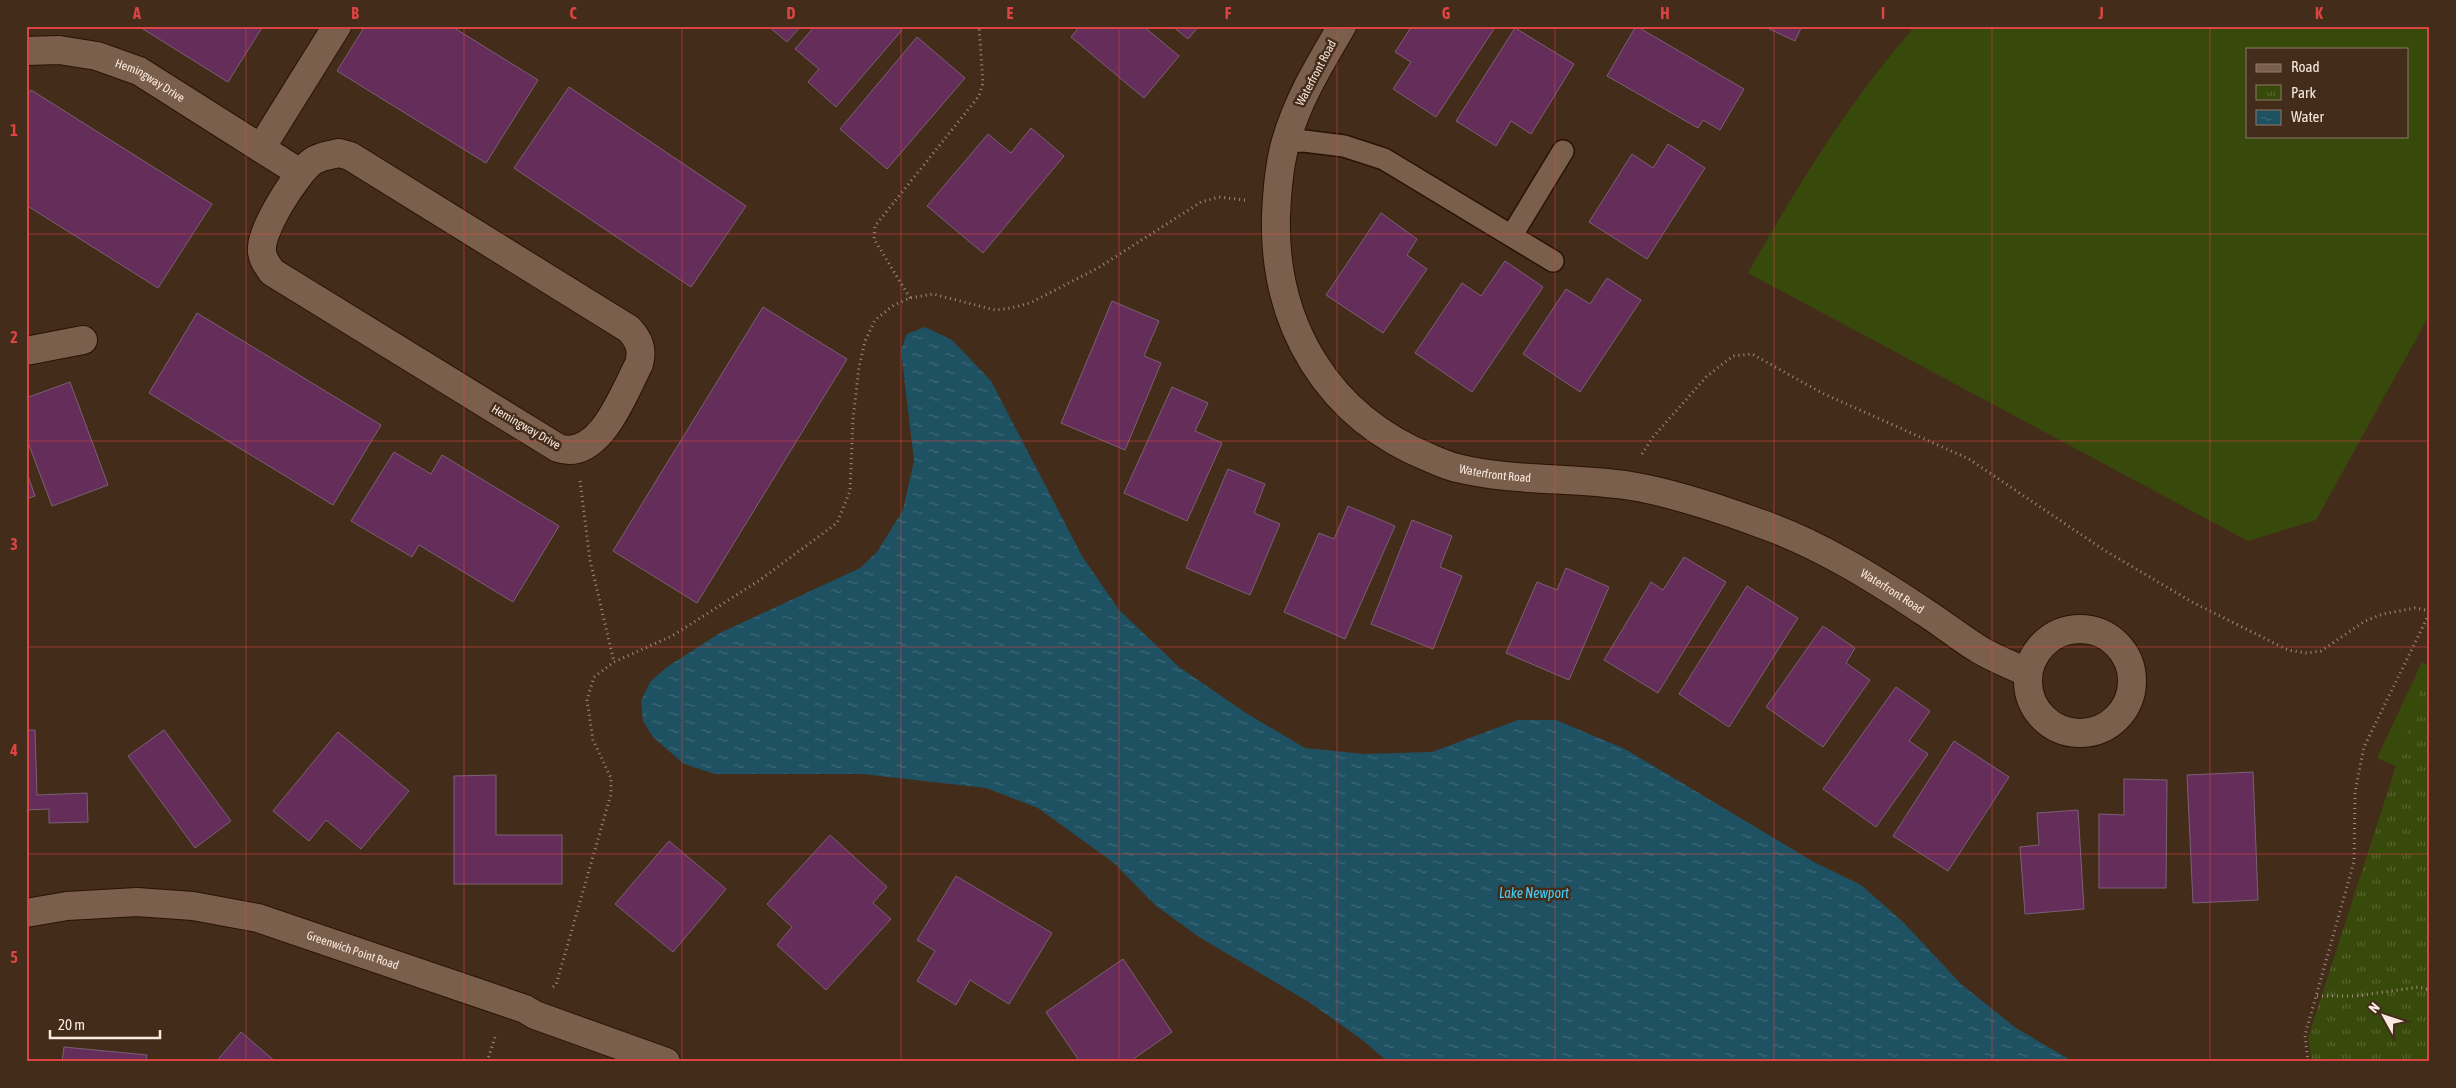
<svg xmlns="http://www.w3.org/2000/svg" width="2456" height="1088" viewBox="0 0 2456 1088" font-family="'Asap Condensed',sans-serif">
	<defs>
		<pattern id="park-tufts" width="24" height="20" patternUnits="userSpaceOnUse" patternTransform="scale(1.25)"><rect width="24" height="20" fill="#384a0b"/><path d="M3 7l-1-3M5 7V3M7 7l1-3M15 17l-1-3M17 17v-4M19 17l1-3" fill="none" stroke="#56642e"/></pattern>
		<pattern id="water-ripples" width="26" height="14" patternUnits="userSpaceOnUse" patternTransform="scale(1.25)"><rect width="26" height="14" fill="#1e5162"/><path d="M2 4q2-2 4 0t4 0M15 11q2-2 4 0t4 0" fill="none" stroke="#3f6a78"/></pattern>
	</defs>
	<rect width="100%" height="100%" fill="#442c1b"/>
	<g fill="#384a0b" fill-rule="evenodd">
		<path d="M1915 26H2430V314L2316 520 2248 541 1748 273C1797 186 1849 102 1915 26ZM2247 49H2407V136H2247Z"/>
		<path d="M2422 662 2430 666V782L2377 758Z"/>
	</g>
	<path fill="url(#park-tufts)" d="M2430 661V1062H2312L2308 1038Z"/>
	<path fill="url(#water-ripples)" d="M925 327 952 340 991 381 1082 556 1119 610 1179 667 1246 713 1305 748 1364 754 1432 752 1518 720H1556L1625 749 1814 862 1861 885 1902 921 1961 984 2016 1028 2074 1062H1388L1361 1039 1309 1002 1199 937 1155 905 1114 863 1038 808 986 788 862 774H715L684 764 653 737 643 721 641 701 650 682 667 667 720 633 860 568 877 552 903 510 914 461 901 350 907 334Z"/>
	<g fill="#652d5a" stroke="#7b6074">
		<path d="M145 26H263L228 82 143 29Z"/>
		<path d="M365 26H451L538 80 486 163 337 71Z"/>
		<path d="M768 26H801L787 42Z"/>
		<path d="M815 26H898L902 30 836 107 808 82 819 69 795 49Z"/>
		<path d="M1080 26H1143L1179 56 1144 98 1071 37Z"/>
		<path d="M1172 26H1199L1188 39Z"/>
		<path d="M1412 26H1496L1436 117 1393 89 1411 62 1395 52Z"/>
		<path d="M1636 26 1744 89 1720 130 1703 120 1698 128 1607 76Z"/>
		<path d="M1763 26H1802L1795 41Z"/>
		<path d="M1515 28 1574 64 1531 134 1511 121 1496 146 1456 121Z"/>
		<path d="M917 37 965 78 887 169 840 129Z"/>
		<path d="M569 87 746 206 691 287 514 168Z"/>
		<path d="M31 90 212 204 158 288 26 205V97Z"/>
		<path d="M1031 128 1064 156 983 253 927 206 988 134 1011 153Z"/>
		<path d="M1668 144 1705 168 1647 259 1589 222 1632 154 1653 168Z"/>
		<path d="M1381 213 1417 239 1407 255 1427 269 1383 333 1326 295Z"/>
		<path d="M1505 261 1543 287 1472 392 1415 353 1462 283 1481 296Z"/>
		<path d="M1607 278 1641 300 1580 392 1523 354 1566 289 1590 304Z"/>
		<path d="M1112 301 1159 321 1144 356 1161 363 1125 450 1061 423Z"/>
		<path d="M763 307 847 359 697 603 613 551Z"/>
		<path d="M197 313 381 425 333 505 149 393Z"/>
		<path d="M70 382 108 485 52 506 26 437V398Z"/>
		<path d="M1172 387 1208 403 1195 431 1222 443 1187 521 1124 493Z"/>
		<path d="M394 452 431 474 442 455 559 526 513 602 419 545 412 557 351 521Z"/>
		<path d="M1228 469 1265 484 1254 513 1280 524 1250 595 1186 568Z"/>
		<path d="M26 470 35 496 26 499Z"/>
		<path d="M1348 506 1395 526 1345 639 1284 612 1319 533 1334 539Z"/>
		<path d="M1412 520 1452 536 1440 567 1462 576 1433 649 1371 624Z"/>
		<path d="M1684 557 1726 582 1658 693 1604 660 1651 582 1663 590Z"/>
		<path d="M1566 568 1609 587 1569 680 1506 653 1537 582 1557 590Z"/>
		<path d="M1747 586 1798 618 1729 727 1679 694Z"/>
		<path d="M1823 626 1855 648 1846 663 1870 680 1823 747 1766 707Z"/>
		<path d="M1896 687 1930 711 1909 741 1928 754 1876 827 1823 789Z"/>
		<path d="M26 730H35L37 795 87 793 88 822 49 823V809L26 810Z"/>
		<path d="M164 730 231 821 195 848 128 756Z"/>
		<path d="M338 732 409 791 361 849 326 820 309 841 273 811Z"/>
		<path d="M1954 741 2009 777 1948 871 1893 836Z"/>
		<path d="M2253 772 2258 900 2193 903 2187 775Z"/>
		<path d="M496 775V835H562V884H454V776Z"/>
		<path d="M2124 779 2167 780 2166 888H2099V814L2124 815Z"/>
		<path d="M2078 810 2084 909 2025 914 2020 847 2039 845 2037 813Z"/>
		<path d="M830 835 887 887 873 903 891 919 826 990 777 945 792 927 767 904Z"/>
		<path d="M669 841 726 889 673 952 615 904Z"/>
		<path d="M956 876 1052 933 1009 1004 970 980 956 1005 917 981 935 951 917 940Z"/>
		<path d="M1123 959 1172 1032 1129 1062H1080L1046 1012Z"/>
		<path d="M241 1032 276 1062H216Z"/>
		<path d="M64 1047 147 1055 146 1062H62Z"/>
	</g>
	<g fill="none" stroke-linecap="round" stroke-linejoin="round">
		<g stroke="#291304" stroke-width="24">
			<g id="lane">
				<path d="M1285 142 1304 141 1344 146 1384 159 1553 261"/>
				<path d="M1512 235 1563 151"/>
			</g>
		</g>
		<g stroke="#291304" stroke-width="30">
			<g id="street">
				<path id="s1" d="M1342 26C1320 64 1298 99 1286 141 1279 165 1277 191 1276 216 1273 325 1328 417 1430 458 1439 462 1448 466 1457 468 1514 482 1573 477 1631 486 1674 493 1718 508 1759 523 1817 543 1872 577 1923 611 1942 623 1960 638 1980 650 1995 659 2012 665 2028 673"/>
				<path id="s2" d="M26 51 59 50 97 56 139 71 300 173"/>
				<path d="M261 148 337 26"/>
				<path d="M339 153 350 156 629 329C639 340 643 349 639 364 624 392 600 462 558 448L272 272C267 265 261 257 262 248 262 228 297 172 313 161 320 156 330 155 339 153Z"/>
				<path d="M26 351 83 340"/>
				<circle cx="2080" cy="681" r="52"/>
				<path id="s3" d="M26 913 67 906 137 902 193 906 258 918 525 1009 535 1015 666 1062"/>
			</g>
		</g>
		<g stroke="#a18d7f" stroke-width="3" stroke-dasharray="1 4" stroke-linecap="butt">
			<path d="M910 298 874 239 875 226 979 96 983 83 979 26"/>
			<path d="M1642 454 1653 437 1707 376 1733 356 1752 354 1822 393 1969 459 2104 550 2192 602 2288 650 2307 653 2321 651 2365 621 2383 614 2415 608 2430 611"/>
			<path d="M580 481 590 560 614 662"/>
			<path d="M553 987 556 985 611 794V778L593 740 587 700 594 677 614 662 672 636 760 580 837 523 850 491 853 419 859 367 865 341 875 320 894 305 910 298 933 294 995 310 1011 308 1030 303 1098 268 1201 202 1219 197 1245 200"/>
			<path d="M2317 996H2357L2418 987 2430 990"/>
			<path d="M487 1062 496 1034"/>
			<path d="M2308 1062 2305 1035 2354 862 2355 792 2364 747 2430 612"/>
		</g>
		<use href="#lane" stroke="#7b5f4d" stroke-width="21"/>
		<use href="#street" stroke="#7b5f4d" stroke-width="28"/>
	</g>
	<path fill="none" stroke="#db4543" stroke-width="1" stroke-opacity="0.55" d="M246 26V1062M464 26V1062M682 26V1062M901 26V1062M1119 26V1062M1337 26V1062M1555 26V1062M1774 26V1062M1992 26V1062M2210 26V1062M26 234H2430M26 441H2430M26 647H2430M26 854H2430"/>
	<g text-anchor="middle" stroke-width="5" stroke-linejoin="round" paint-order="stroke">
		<g font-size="12" fill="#f9e9de" stroke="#442c1b">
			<text transform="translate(1316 73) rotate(-62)" y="4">Waterfront Road</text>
			<text dy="4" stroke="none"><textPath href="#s2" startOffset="130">Hemingway Drive</textPath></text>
			<text transform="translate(526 427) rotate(30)" y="4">Hemingway Drive</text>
			<text dy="4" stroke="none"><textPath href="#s1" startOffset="578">Waterfront Road</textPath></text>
			<text dy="4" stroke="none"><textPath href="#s1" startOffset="998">Waterfront Road</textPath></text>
			<text dy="4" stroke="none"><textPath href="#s3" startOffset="334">Greenwich Point Road</textPath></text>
		</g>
		<g font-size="14" font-style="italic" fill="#45d0fc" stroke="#442c1b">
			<text x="1534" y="898">Lake Newport</text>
		</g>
	</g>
	<rect width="2456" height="1088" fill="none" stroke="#442c1b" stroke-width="55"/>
	<rect x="2246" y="48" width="162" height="90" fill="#442c1b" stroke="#8c7869"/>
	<rect x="2256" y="64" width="25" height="8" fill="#7b5f4d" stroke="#8c7869"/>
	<text x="2291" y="72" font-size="15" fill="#f9e9de">Road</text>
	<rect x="2256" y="85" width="25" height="15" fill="url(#park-tufts)" stroke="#8c7869"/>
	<text x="2291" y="98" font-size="15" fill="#f9e9de">Park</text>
	<rect x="2256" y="110" width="25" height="15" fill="url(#water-ripples)" stroke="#8c7869"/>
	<text x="2291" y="122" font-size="15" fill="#f9e9de">Water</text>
	<g transform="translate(2384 1016) rotate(310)" stroke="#442c1b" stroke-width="4" paint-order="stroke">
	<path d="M0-4L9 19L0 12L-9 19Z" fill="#f9e9de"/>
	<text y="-8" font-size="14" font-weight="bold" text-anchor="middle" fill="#f9e9de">N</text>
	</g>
	<path d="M50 1030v8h110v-8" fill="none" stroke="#f9e9de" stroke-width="2.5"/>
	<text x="58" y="1030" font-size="15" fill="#f9e9de" stroke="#442c1b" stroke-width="4" paint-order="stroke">20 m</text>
	<rect x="28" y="28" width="2400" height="1032" fill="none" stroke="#db4543" stroke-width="2"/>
	<g font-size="16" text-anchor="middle" font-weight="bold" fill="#db4543">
		<text x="137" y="19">A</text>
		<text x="355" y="19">B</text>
		<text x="573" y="19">C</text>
		<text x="791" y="19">D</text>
		<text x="1010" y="19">E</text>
		<text x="1228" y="19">F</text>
		<text x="1446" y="19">G</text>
		<text x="1665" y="19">H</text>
		<text x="1883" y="19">I</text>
		<text x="2101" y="19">J</text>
		<text x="2319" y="19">K</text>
		<text x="14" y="136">1</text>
		<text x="14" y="343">2</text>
		<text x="14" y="550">3</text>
		<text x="14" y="756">4</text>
		<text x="14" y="963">5</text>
	</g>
</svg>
